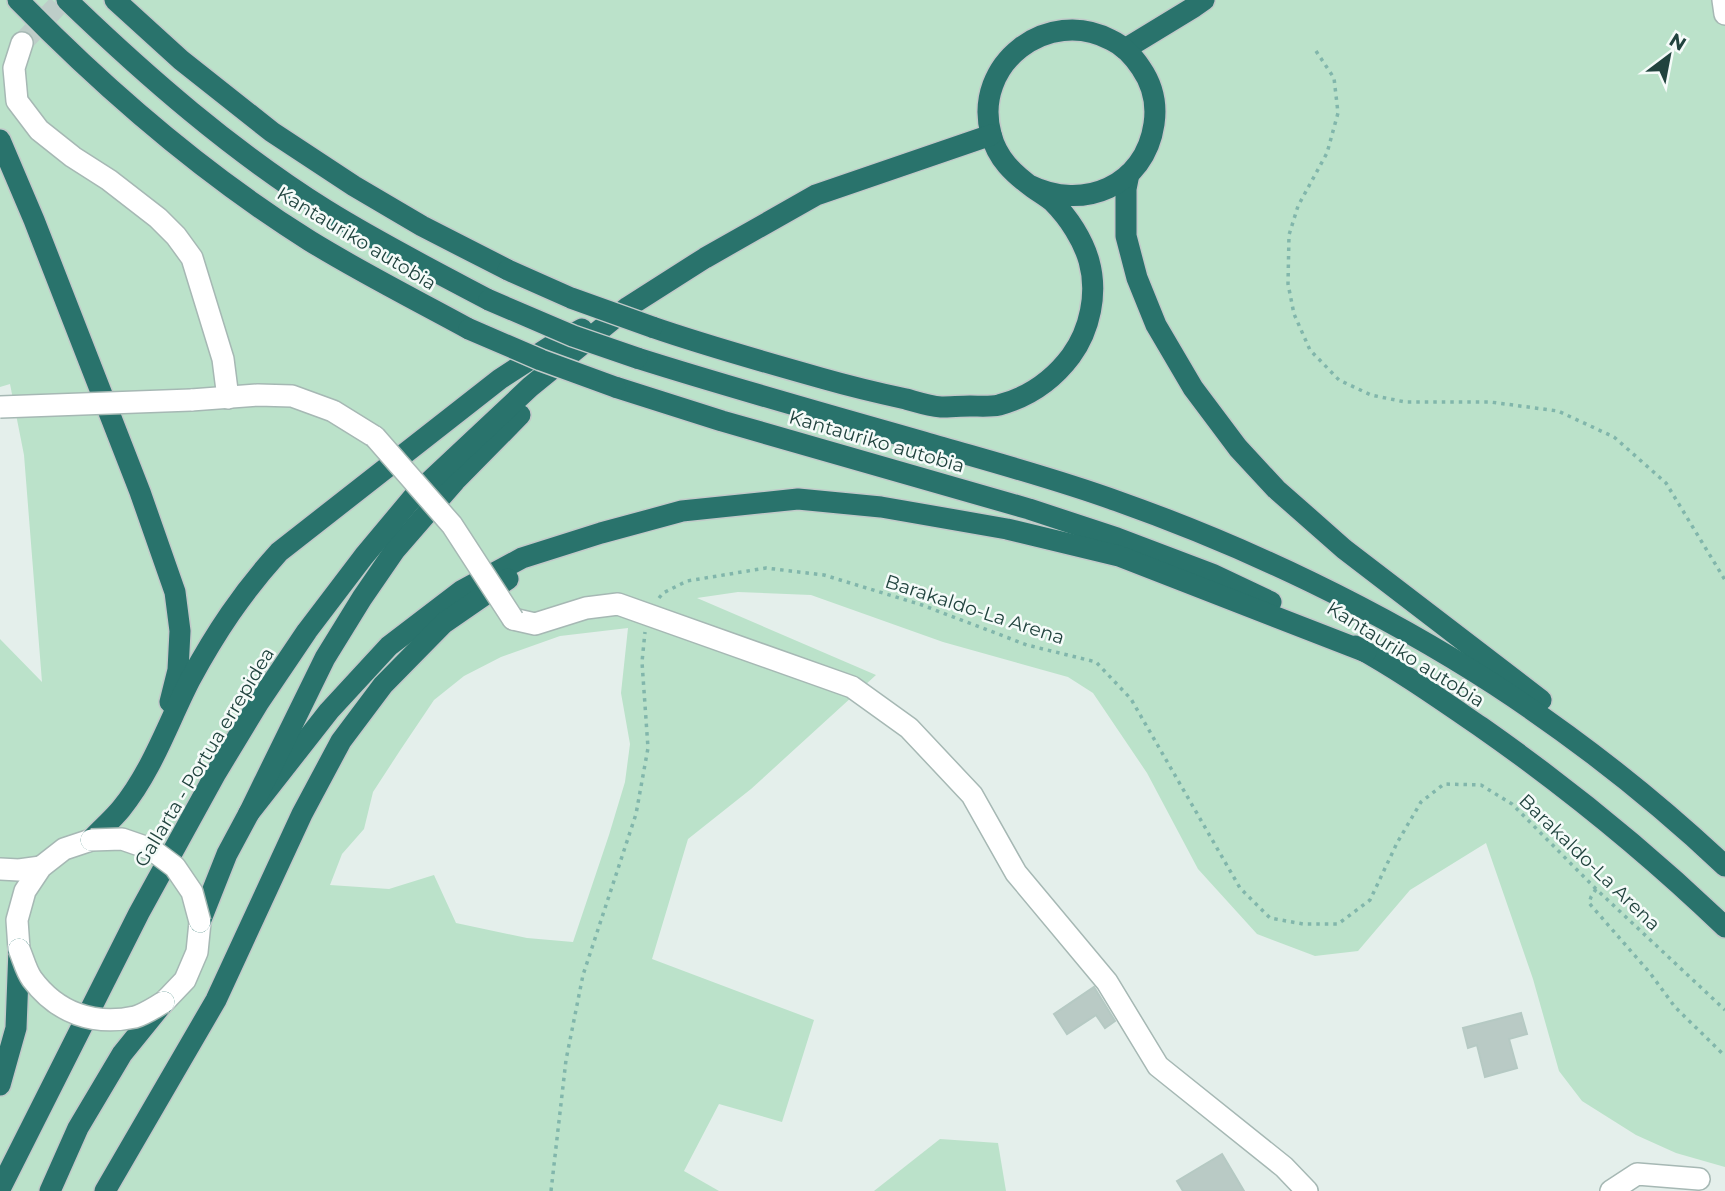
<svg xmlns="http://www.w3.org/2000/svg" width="1725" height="1191" viewBox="0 0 1725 1191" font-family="Montserrat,sans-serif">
	<rect width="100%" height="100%" fill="#e4efeb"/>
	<g fill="#bbe2ca" fill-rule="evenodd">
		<path d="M0 0H1725V1167L1676 1153 1636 1135 1582 1101 1559 1071 1533 979 1486 843 1410 890 1358 951 1315 956 1257 934 1198 869 1147 773 1093 693 1068 677 943 642 811 595 738 592 697 598 876 675 751 789 688 839 652 959 814 1020 782 1122 719 1104 684 1171 719 1191H0V639L42 682 24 455 10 384 0 387ZM628 628 621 693 630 744 625 782 609 835 573 942 527 938 456 923 434 875 389 889 330 885 342 854 364 829 373 792 401 749 434 700 464 676 501 657 560 636Z"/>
		<path d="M940 1139 998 1143 1006 1191H874Z"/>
	</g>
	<g fill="#b9cac5" stroke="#b5c9c3" stroke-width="2">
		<path d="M1094 987 1115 1021 1105 1028 1096 1015 1067 1034 1054 1014Z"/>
		<path d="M1521 1013 1527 1034 1509 1039 1517 1068 1485 1077 1477 1045 1468 1048 1463 1028Z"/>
		<path d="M1222 1154 1244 1191H1183L1177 1181Z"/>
	</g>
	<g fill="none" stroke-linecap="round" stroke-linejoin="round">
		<path stroke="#bdcdc8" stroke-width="21" stroke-dasharray="21 10" stroke-linecap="butt" d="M22 43 63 0"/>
		<g stroke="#a6b8b4" stroke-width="24">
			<g id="minor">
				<path d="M1723 0 1725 14"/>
				<path d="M22 43 14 68 17 101 39 130 73 157 109 180 158 218 176 236 192 258 223 359 228 398"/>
				<path d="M191 400 258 395 292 396 333 411 375 437"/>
				<path d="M513 619 535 624 586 608 618 604 852 687 909 728 972 795 1016 873 1107 982 1158 1066 1284 1167 1307 1191"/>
				<path d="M0 869 19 870 41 867"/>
				<path d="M19 949 17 920 25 891 41 867 64 849 91 840"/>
				<path d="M164 1002 185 980 197 952 200 922"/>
				<path d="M1611 1191 1637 1174 1699 1179"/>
			</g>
		</g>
		<g stroke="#c1cac9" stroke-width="24">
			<g id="highway">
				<path d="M18 0C106 90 203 174 310 241 362 273 416 300 469 329"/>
				<path d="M67 0C147 77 232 151 326 210 379 243 434 271 489 300"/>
				<path d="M115 0 181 60 272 132 354 186 422 226 508 270"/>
				<path d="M1125 49 1194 7 1204 0"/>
				<path d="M0 140 34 220 140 492 175 592 180 631 178 670 170 702"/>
				<path d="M1129 174 1126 189V236L1137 278 1156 325 1193 388 1238 448 1276 489 1344 549 1541 700"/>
				<path d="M652 327C707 346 764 362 821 378 849 386 878 393 906 399 917 402 929 406 941 407 950 407 961 406 970 406 980 406 990 407 999 405 1029 397 1053 380 1071 356 1090 330 1098 293 1089 261 1083 240 1069 218 1053 202 1047 197 1040 193 1033 188 1014 174 997 159 991 134 972 64 1048 6 1111 40 1124 46 1133 56 1141 68 1152 84 1157 104 1154 124 1145 186 1083 212 1029 185"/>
				<path d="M637 358C732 388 828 415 924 442 989 461 1054 478 1117 501 1247 547 1379 610 1495 685 1576 738 1654 799 1725 866"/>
				<path d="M615 387 722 421 1029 509 1117 538 1212 574 1271 602"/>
				<path d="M1355 646C1399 670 1440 699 1481 727 1568 788 1649 854 1725 927"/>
				<path d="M249 813 329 711 389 646 461 591 522 558 601 533 682 511 798 499 881 507 1007 529 1119 556 1366 652"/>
				<path d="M91 840C101 829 112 820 121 809 152 771 168 723 190 680 216 632 242 593 279 552L500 379 554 344 582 329"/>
				<path d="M200 922 227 854 249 813 325 658 362 598 395 550 455 481 520 415"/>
				<path d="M0 1085 16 1028 19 949"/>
				<path d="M0 1189 139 913 216 773 259 702 307 631 364 556 415 495 530 387 628 307 705 258 816 195 991 135"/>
				<path d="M50 1191 78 1128 122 1054 164 1002"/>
				<path d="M105 1191 216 1000 302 814 341 741 383 685 444 623 508 579"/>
			</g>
		</g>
		<g stroke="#81b6ab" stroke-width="3.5" stroke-dasharray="3.5 5" stroke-linecap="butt">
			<path d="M1316 51 1334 78 1338 113 1327 153 1298 206 1289 235 1288 284 1294 314 1310 350 1339 380 1371 395 1405 402H1490L1558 411 1614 437 1666 483 1725 580"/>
			<path d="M659 598 663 593 687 581 766 568 824 575 922 605 1027 645 1096 662 1131 699 1240 888 1270 918 1303 924H1338L1370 900 1397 843 1421 802 1444 784 1481 785 1512 804 1596 889 1725 1010"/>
			<path d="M1596 889 1591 897 1589 903 1650 973 1675 1007 1725 1056"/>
			<path d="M551 1191 566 1060 583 975 636 814 648 748 642 662 645 632"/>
		</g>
		<use href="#minor" stroke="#fff" stroke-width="21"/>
		<use href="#highway" stroke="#29736c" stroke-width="21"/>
		<g stroke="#a6b8b4" stroke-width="24" stroke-linecap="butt">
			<g id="minor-bridge">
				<path d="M0 407 191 400"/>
				<path d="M375 437 452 525 513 619"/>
				<path d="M91 840 122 839 151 849 175 867 192 892 200 922"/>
				<path d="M19 949C23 958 26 971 32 979 57 1013 94 1026 135 1017 145 1014 155 1007 164 1002"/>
			</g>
		</g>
		<g stroke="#c1cac9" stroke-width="24" stroke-linecap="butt">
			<g id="highway-bridge">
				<path d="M508 270 571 298 652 327"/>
				<path d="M489 300 573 336 637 358"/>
				<path d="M469 329 541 360 615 387"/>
			</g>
		</g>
		<use href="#minor-bridge" stroke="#fff" stroke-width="21"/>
		<use href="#highway-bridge" stroke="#29736c" stroke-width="21"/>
	</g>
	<g text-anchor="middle" stroke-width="5" stroke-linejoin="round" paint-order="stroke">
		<g font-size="19" fill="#21433e" stroke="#f5fbf9">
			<text transform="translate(357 238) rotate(31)" y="7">Kantauriko autobia</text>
			<text transform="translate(877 441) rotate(16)" y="7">Kantauriko autobia</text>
			<text transform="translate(975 609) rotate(18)" y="7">Barakaldo-La Arena</text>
			<text transform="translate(1406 654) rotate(32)" y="7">Kantauriko autobia</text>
			<text transform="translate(204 757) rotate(-59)" y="7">Gallarta - Portua errepidea</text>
			<text transform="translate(1590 862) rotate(44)" y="7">Barakaldo-La Arena</text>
		</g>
	</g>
	<g transform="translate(1669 56) rotate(32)" stroke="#f5fbf9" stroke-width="5" paint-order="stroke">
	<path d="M0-5L12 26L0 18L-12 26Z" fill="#21433e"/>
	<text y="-10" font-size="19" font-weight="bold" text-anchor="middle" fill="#21433e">N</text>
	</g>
</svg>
